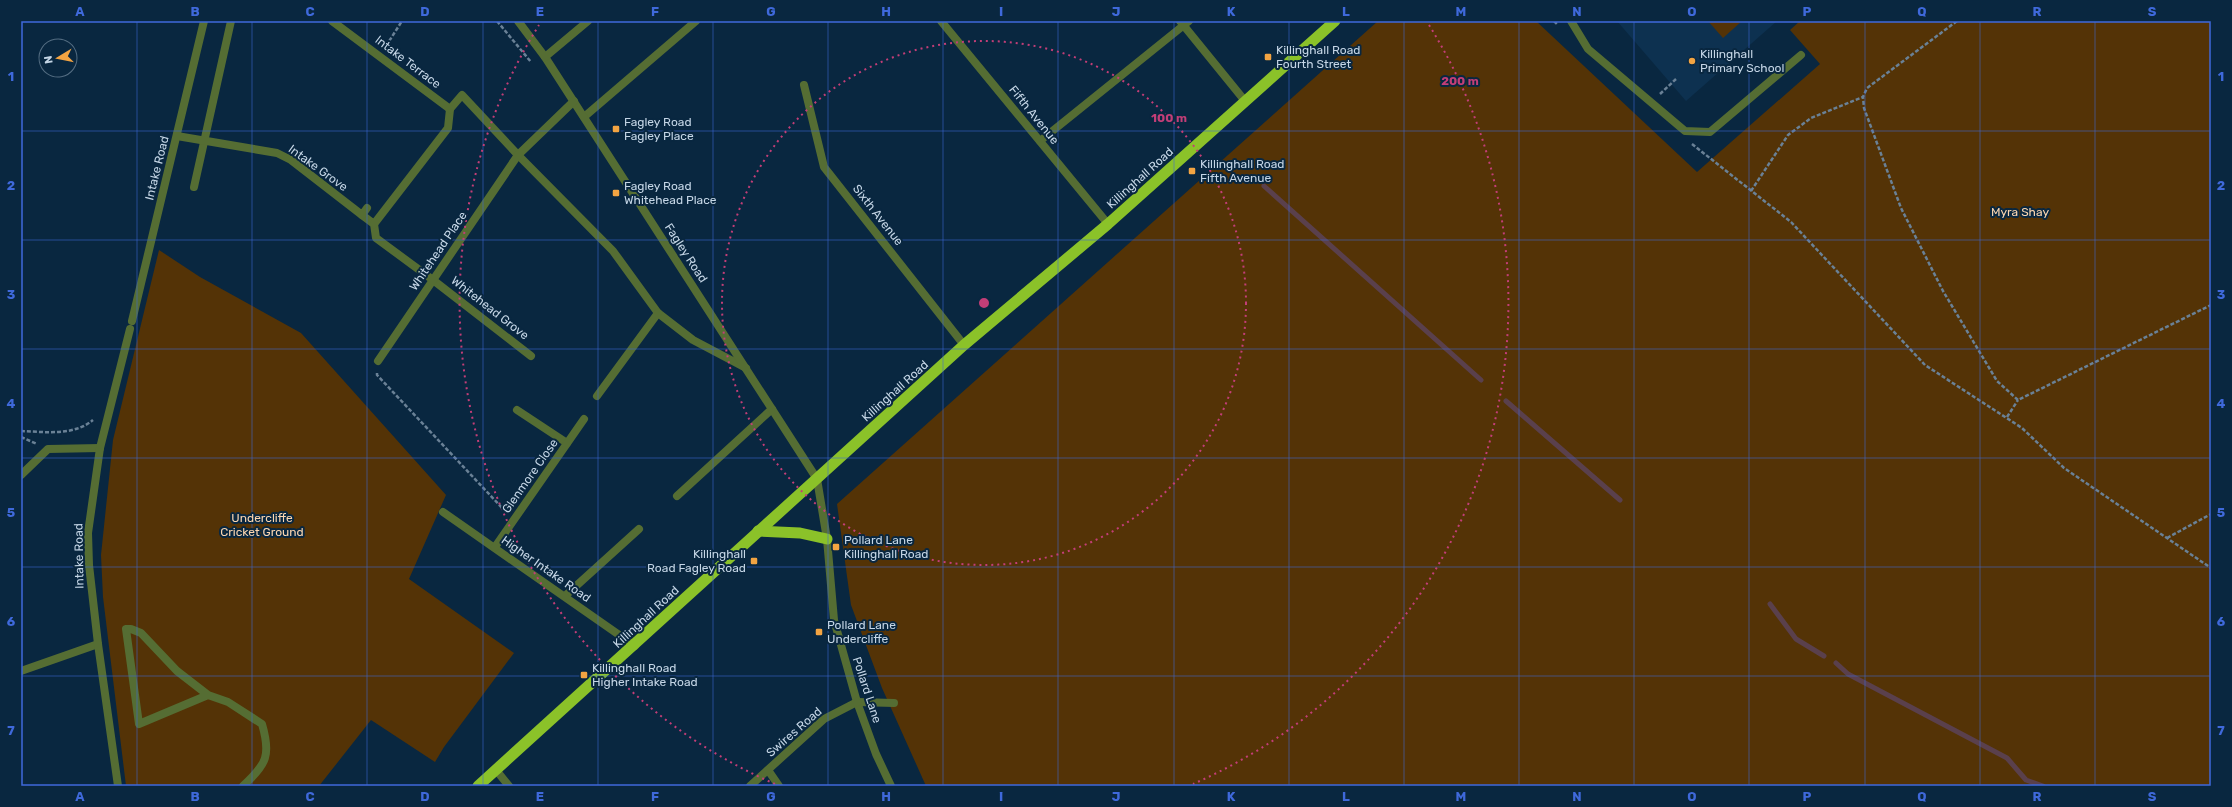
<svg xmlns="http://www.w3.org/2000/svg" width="2232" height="807" viewBox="0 0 2232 807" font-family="Rubik,sans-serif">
	<rect width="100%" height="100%" fill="#092740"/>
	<path fill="#0d3150" d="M1617 21H1777L1686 101Z"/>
	<g fill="#543306">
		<path d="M1378 21H1536L1697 172 1820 64 1790 30 1800 21H2211V786H926L882 688 851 605 837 504Z"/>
		<path d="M1708 21H1742L1723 38Z"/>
		<path d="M159 250 200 277 301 333 446 495 409 579 514 653 444 747 435 762 371 720 319 786H126L103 597 101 555 113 440Z"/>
	</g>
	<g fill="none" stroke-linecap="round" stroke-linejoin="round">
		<g stroke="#5a404c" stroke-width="5">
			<path d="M1264 186 1481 380"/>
			<path d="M1506 401 1620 500"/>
			<path d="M1770 604 1796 639 1824 656"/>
			<path d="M1836 663 1848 674 2007 758 2026 780 2043 786"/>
		</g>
		<g stroke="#6a8196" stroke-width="2.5" stroke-dasharray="4 2" stroke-linecap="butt">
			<path d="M497 21 531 62"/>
			<path d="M1554 21 1558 25"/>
			<path d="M1957 21 1867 88 1863 97 1864 108 1901 208 1943 291 1997 381 2018 400 2211 305"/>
			<path d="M386 46 402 21"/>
			<path d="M1660 94 1676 79"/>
			<path d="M1692 144 1791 222 1925 365 2022 428 2064 468 2211 568"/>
			<path d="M1751 191 1788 135 1811 118 1863 97"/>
			<path d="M377 373V375L505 511"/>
			<path d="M2007 417 2018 400"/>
			<path d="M21 431C45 432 74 436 93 420"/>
			<path d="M21 437 37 444"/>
			<path d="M2167 538 2211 514"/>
		</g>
		<g stroke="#556d33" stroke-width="8">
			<path d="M1571 21 1588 49 1685 131 1710 132 1801 55"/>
			<path d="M584 117 696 21"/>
			<path d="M1040 141 1189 21"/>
			<path d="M194 187 231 21"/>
			<path d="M362 215 374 224 376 238 433 280"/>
			<path d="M374 224 448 128 450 109 462 95 518 155 613 251 658 313 693 340 746 368"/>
			<path d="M597 396 658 313"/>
			<path d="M517 410 567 443"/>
			<path d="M677 496 772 409"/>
			<path d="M565 596 639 529"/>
			<path d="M208 695 139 724 126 629H131L141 633 177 671 208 695 228 702 262 724C271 755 267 764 243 786"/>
			<path d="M857 702 894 703"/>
			<path d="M768 770 779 786"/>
		</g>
		<g stroke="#556d33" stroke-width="8">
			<path d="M332 21 450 109"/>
			<path d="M518 21 545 57 817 479 827 539 834 620 857 702 876 754 891 786"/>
			<path d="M941 21 1108 224"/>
			<path d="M1180 21 1245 101"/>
			<path d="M545 57 588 21"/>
			<path d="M804 85 824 167 964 345"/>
			<path d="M177 136 277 153 291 160 362 215 367 208"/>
			<path d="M433 280 531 356"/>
			<path d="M132 321 204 21"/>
			<path d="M378 361 518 155 574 101"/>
			<path d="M21 475 48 449 100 448"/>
			<path d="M443 512 635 646"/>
			<path d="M495 547 584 419"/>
			<path d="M21 671 98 644"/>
			<path d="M496 770 509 786"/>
			<path d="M118 786 98 644 89 565 88 533 100 448 130 329"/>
			<path d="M750 786 824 719 857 702"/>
		</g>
		<g stroke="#8bc229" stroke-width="11">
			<path d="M758 531 800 533 827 539"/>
			<path d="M478 786 964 345 1108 224 1335 21"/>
		</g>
	</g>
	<path fill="none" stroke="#3f69db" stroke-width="1" stroke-opacity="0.55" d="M137 21V786M252 21V786M367 21V786M483 21V786M598 21V786M713 21V786M828 21V786M943 21V786M1058 21V786M1174 21V786M1289 21V786M1404 21V786M1519 21V786M1634 21V786M1749 21V786M1865 21V786M1980 21V786M2095 21V786M21 131H2211M21 240H2211M21 349H2211M21 458H2211M21 567H2211M21 676H2211"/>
	<g fill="none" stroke="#c33e77" stroke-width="2" stroke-dasharray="2 4">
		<circle cx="984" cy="303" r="262"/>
		<path d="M775 784A525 525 0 0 1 539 25M1429 25A525 525 0 0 1 1193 784"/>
	</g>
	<g fill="#f3a442" stroke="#092740" stroke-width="1.5">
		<rect x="1264" y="53" width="8" height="8" rx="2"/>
		<circle cx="1692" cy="61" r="4"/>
		<rect x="612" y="125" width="8" height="8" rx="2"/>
		<rect x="1188" y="167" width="8" height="8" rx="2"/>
		<rect x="612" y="189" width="8" height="8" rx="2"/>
		<rect x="832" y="543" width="8" height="8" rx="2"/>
		<rect x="750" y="557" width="8" height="8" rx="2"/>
		<rect x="815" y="628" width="8" height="8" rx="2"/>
		<rect x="580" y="671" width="8" height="8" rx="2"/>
	</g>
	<g text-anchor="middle" stroke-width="4" stroke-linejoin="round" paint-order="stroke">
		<g font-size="12" fill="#c5d6e6" stroke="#092740" text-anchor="start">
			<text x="1276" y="54">Killinghall Road<tspan x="1276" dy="14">Fourth Street</tspan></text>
			<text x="1700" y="58">Killinghall<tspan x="1700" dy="14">Primary School</tspan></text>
			<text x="624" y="126">Fagley Road<tspan x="624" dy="14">Fagley Place</tspan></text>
			<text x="1200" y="168">Killinghall Road<tspan x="1200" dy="14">Fifth Avenue</tspan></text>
			<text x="624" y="190">Fagley Road<tspan x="624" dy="14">Whitehead Place</tspan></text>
			<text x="844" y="544">Pollard Lane<tspan x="844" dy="14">Killinghall Road</tspan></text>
			<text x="746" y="558" text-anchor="end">Killinghall<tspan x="746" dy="14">Road Fagley Road</tspan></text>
			<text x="827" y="629">Pollard Lane<tspan x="827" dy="14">Undercliffe</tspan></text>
			<text x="592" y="672">Killinghall Road<tspan x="592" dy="14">Higher Intake Road</tspan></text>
		</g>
		<g font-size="12" fill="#c5d6e6" stroke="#092740">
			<text transform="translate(408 62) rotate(37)" y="4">Intake Terrace</text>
			<text transform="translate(1034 115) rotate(51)" y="4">Fifth Avenue</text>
			<text transform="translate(157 168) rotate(-76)" y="4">Intake Road</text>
			<text transform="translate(318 168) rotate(36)" y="4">Intake Grove</text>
			<text transform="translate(1140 178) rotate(-42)" y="4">Killinghall Road</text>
			<text transform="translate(878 215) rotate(52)" y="4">Sixth Avenue</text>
			<text transform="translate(438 251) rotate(-56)" y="4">Whitehead Place</text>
			<text transform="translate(686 253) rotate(57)" y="4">Fagley Road</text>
			<text transform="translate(490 308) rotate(38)" y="4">Whitehead Grove</text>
			<text transform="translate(895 391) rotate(-42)" y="4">Killinghall Road</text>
			<text transform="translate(530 476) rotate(-55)" y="4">Glenmore Close</text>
			<text transform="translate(79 556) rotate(-91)" y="4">Intake Road</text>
			<text transform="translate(546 569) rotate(35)" y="4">Higher Intake Road</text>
			<text transform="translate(646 617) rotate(-43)" y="4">Killinghall Road</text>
			<text transform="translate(867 690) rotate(72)" y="4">Pollard Lane</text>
			<text transform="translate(794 732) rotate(-41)" y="4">Swires Road</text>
		</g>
		<g font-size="12" fill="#fdd7b0" stroke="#092740">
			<text x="2020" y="216">Myra Shay</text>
			<text x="262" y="522">Undercliffe<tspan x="262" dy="14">Cricket Ground</tspan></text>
		</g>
	</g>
	<circle cx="984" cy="303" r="6" fill="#c33e77" stroke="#092740" stroke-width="2"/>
	<g font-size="12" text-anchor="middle" font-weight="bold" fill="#c33e77" stroke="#092740" stroke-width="4" stroke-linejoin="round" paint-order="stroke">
		<text x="1460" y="85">200 m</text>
		<text x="1169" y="122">100 m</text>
	</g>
	<rect width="2232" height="807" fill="none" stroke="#092740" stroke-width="44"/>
	<g transform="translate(58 58) rotate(260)"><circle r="19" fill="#092740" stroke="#546d82"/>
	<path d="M0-3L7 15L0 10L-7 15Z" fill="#f3a442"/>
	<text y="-6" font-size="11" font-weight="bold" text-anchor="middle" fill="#c5d6e6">N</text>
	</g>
	<rect x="22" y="22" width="2188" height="763" fill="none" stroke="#3f69db" stroke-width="1.5"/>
	<g font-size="13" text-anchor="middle" font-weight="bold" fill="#3f69db">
		<text x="80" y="16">A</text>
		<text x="195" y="16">B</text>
		<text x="310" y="16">C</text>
		<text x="425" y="16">D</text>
		<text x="540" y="16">E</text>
		<text x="655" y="16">F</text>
		<text x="771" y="16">G</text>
		<text x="886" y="16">H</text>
		<text x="1001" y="16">I</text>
		<text x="1116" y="16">J</text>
		<text x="1231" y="16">K</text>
		<text x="1346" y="16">L</text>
		<text x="1461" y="16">M</text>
		<text x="1577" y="16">N</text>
		<text x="1692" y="16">O</text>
		<text x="1807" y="16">P</text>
		<text x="1922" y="16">Q</text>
		<text x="2037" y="16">R</text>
		<text x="2152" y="16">S</text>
		<text x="11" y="81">1</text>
		<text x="2221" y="81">1</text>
		<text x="11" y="190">2</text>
		<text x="2221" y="190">2</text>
		<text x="11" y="299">3</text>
		<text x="2221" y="299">3</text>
		<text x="11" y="408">4</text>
		<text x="2221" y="408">4</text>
		<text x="11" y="517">5</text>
		<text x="2221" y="517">5</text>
		<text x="11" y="626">6</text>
		<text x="2221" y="626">6</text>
		<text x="11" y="735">7</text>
		<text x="2221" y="735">7</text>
		<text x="80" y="801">A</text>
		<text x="195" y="801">B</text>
		<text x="310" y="801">C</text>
		<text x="425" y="801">D</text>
		<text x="540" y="801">E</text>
		<text x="655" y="801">F</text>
		<text x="771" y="801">G</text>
		<text x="886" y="801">H</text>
		<text x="1001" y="801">I</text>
		<text x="1116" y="801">J</text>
		<text x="1231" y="801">K</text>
		<text x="1346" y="801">L</text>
		<text x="1461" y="801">M</text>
		<text x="1577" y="801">N</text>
		<text x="1692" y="801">O</text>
		<text x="1807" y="801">P</text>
		<text x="1922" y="801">Q</text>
		<text x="2037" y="801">R</text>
		<text x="2152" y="801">S</text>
	</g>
</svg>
